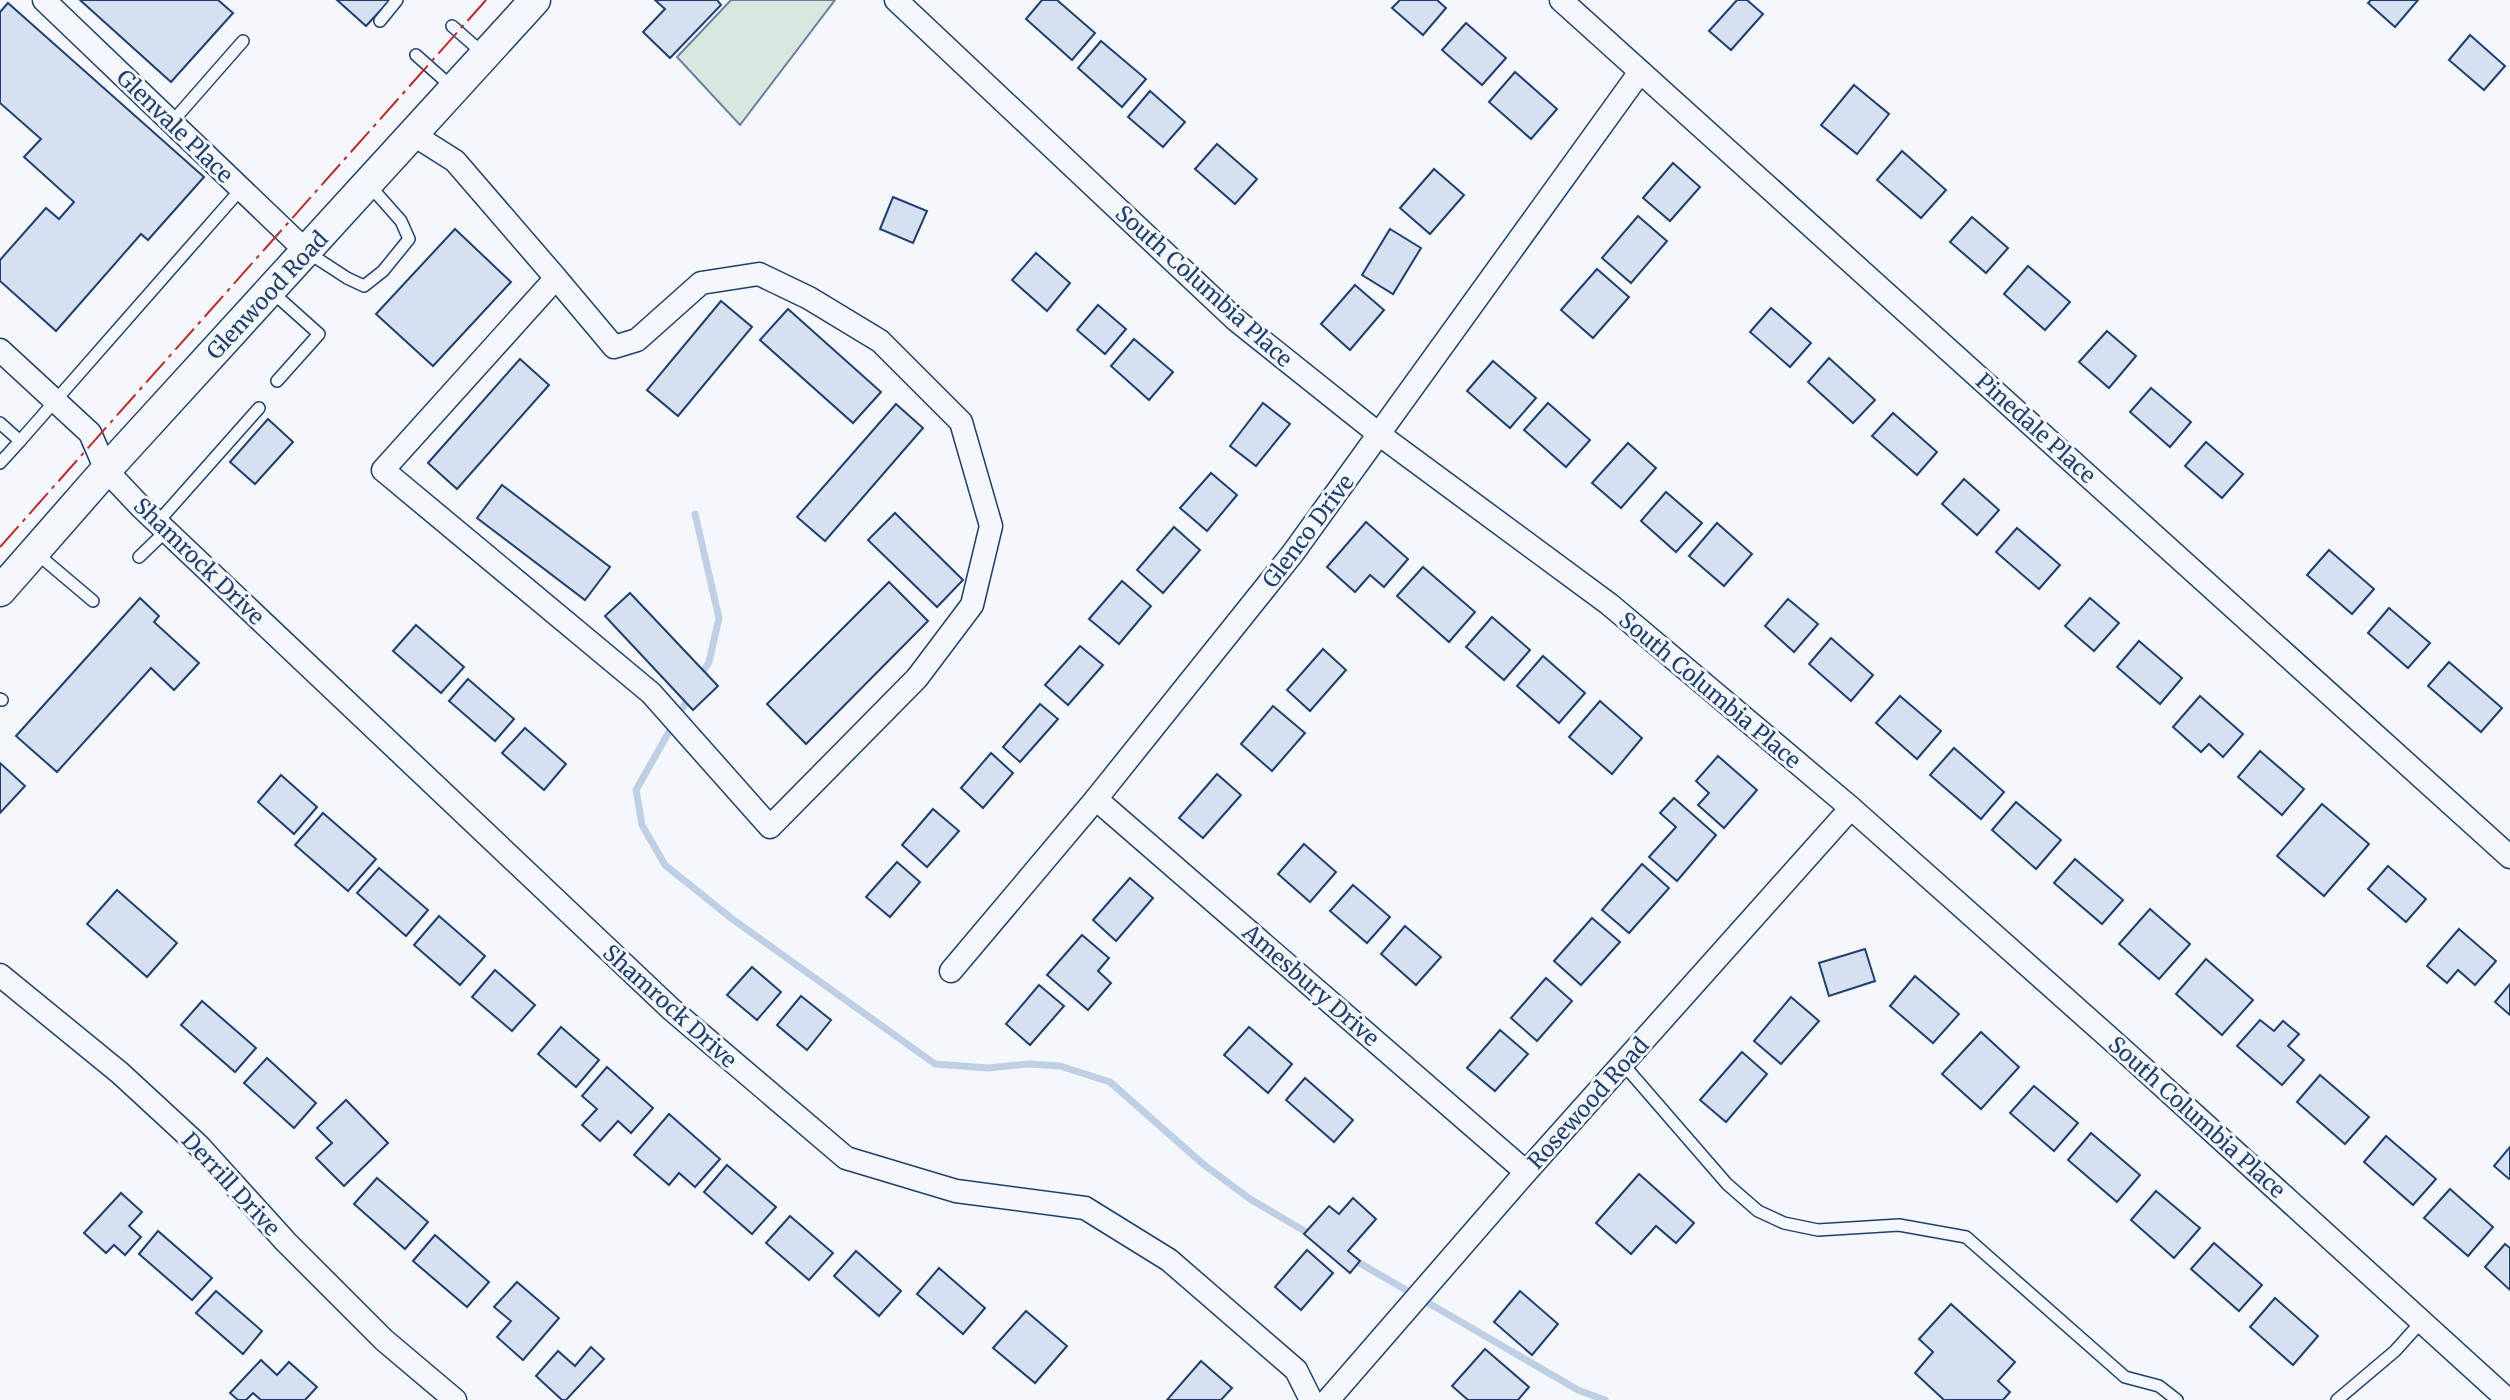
<svg xmlns="http://www.w3.org/2000/svg" width="2510" height="1400" viewBox="0 0 2510 1400" font-family="Merriweather,serif">
	<rect width="100%" height="100%" fill="#f4f7fb"/>
	<path fill="#d7e8df" stroke="#687fa3" stroke-width="2" d="M731 0H835L740 125 677 57Z"/>
	<g fill="none" stroke-linecap="round" stroke-linejoin="round">
		<g stroke="#bed0e5" stroke-width="7">
			<path d="M695 514 719 618 709 662 700 677"/>
			<path d="M690 695 636 790 642 825 665 865 731 918 935 1064 988 1068 1029 1064 1060 1066 1110 1082 1203 1164 1250 1199 1313 1236"/>
			<path d="M1351 1258 1578 1390 1605 1400"/>
		</g>
	</g>
	<g fill="#d5e0f0" stroke="#1d3f73" stroke-width="2">
		<path d="M80 0H218L233 13 171 82Z"/>
		<path d="M337 0H390L366 26Z"/>
		<path d="M655 0H717L721 5 670 58 643 32 665 9Z"/>
		<path d="M1042 0H1057L1095 33 1072 60 1026 19Z"/>
		<path d="M1400 0H1437L1446 8 1423 35 1392 8Z"/>
		<path d="M1737 0H1747L1763 14 1731 50 1709 31Z"/>
		<path d="M2371 0H2418L2395 27 2368 3Z"/>
		<path d="M8 3 204 177 148 240 141 234 56 331 0 281V260L46 208 59 219 74 202 24 157 41 139 0 103V12Z"/>
		<path d="M1466 23 1506 58 1482 85 1442 50Z"/>
		<path d="M2470 35 2505 66 2484 90 2449 60Z"/>
		<path d="M1101 41 1146 79 1122 107 1078 68Z"/>
		<path d="M1515 72 1557 109 1531 139 1489 102Z"/>
		<path d="M1854 85 1889 114 1857 154 1821 125Z"/>
		<path d="M1150 91 1185 122 1163 147 1128 117Z"/>
		<path d="M1217 144 1257 179 1235 204 1195 169Z"/>
		<path d="M1902 151 1946 190 1921 218 1877 180Z"/>
		<path d="M1673 163 1700 187 1670 221 1643 198Z"/>
		<path d="M1434 169 1464 195 1430 234 1400 208Z"/>
		<path d="M893 197 927 211 913 243 880 229Z"/>
		<path d="M1638 216 1667 241 1631 283 1602 258Z"/>
		<path d="M1972 217 2008 248 1986 273 1950 242Z"/>
		<path d="M455 229 511 282 433 366 376 314Z"/>
		<path d="M1390 229 1421 248 1393 294 1362 275Z"/>
		<path d="M1036 253 1070 283 1047 311 1012 280Z"/>
		<path d="M2028 266 2070 302 2045 330 2004 294Z"/>
		<path d="M1597 269 1629 297 1593 338 1561 310Z"/>
		<path d="M1355 285 1384 310 1350 350 1321 324Z"/>
		<path d="M721 301 752 327 678 416 647 390Z"/>
		<path d="M1098 305 1126 329 1105 354 1077 330Z"/>
		<path d="M1771 308 1811 343 1790 367 1750 332Z"/>
		<path d="M788 309 881 392 853 423 760 340Z"/>
		<path d="M2107 331 2136 356 2109 388 2079 362Z"/>
		<path d="M1134 339 1173 372 1149 400 1111 366Z"/>
		<path d="M1829 358 1875 400 1853 423 1808 382Z"/>
		<path d="M520 359 549 385 457 489 428 463Z"/>
		<path d="M1493 361 1536 398 1510 428 1467 391Z"/>
		<path d="M2151 388 2191 422 2170 447 2130 412Z"/>
		<path d="M1263 403 1290 424 1256 466 1230 446Z"/>
		<path d="M1548 403 1590 440 1566 467 1524 430Z"/>
		<path d="M896 404 923 428 825 541 797 517Z"/>
		<path d="M1893 413 1937 452 1917 475 1872 436Z"/>
		<path d="M268 419 293 442 255 484 230 462Z"/>
		<path d="M2206 442 2243 474 2222 498 2185 466Z"/>
		<path d="M1628 443 1656 468 1621 508 1592 483Z"/>
		<path d="M1211 473 1237 495 1207 531 1180 508Z"/>
		<path d="M1964 479 1999 510 1977 535 1942 504Z"/>
		<path d="M502 485 610 567 585 600 477 518Z"/>
		<path d="M1666 492 1702 523 1676 552 1641 521Z"/>
		<path d="M895 513 963 580 937 607 868 540Z"/>
		<path d="M1366 522 1408 559 1384 587 1370 575 1355 592 1327 567Z"/>
		<path d="M1717 523 1752 554 1724 586 1689 556Z"/>
		<path d="M1174 527 1200 550 1163 593 1137 570Z"/>
		<path d="M2017 528 2060 565 2039 589 1996 552Z"/>
		<path d="M2329 550 2374 589 2352 614 2307 575Z"/>
		<path d="M1423 567 1475 612 1449 642 1397 596Z"/>
		<path d="M1122 581 1151 606 1119 644 1089 619Z"/>
		<path d="M889 582 928 621 806 744 767 704Z"/>
		<path d="M630 593 718 686 693 710 605 616Z"/>
		<path d="M140 598 159 616 154 622 199 663 174 690 151 668 57 772 16 736Z"/>
		<path d="M2090 598 2119 623 2094 651 2065 626Z"/>
		<path d="M1788 599 1818 624 1794 652 1765 626Z"/>
		<path d="M2389 608 2430 643 2408 668 2368 633Z"/>
		<path d="M1492 617 1530 650 1504 680 1466 647Z"/>
		<path d="M416 625 464 667 441 693 393 651Z"/>
		<path d="M1831 638 1873 675 1851 701 1809 664Z"/>
		<path d="M2139 641 2182 678 2160 704 2117 667Z"/>
		<path d="M1080 646 1103 665 1068 705 1045 685Z"/>
		<path d="M1323 649 1346 670 1310 711 1287 690Z"/>
		<path d="M1543 656 1585 693 1559 723 1517 686Z"/>
		<path d="M2449 662 2502 708 2481 732 2428 686Z"/>
		<path d="M468 679 514 719 495 741 449 701Z"/>
		<path d="M1900 696 1941 731 1917 759 1876 723Z"/>
		<path d="M2200 696 2243 734 2223 757 2209 744 2201 752 2173 727Z"/>
		<path d="M1600 701 1642 738 1612 774 1569 737Z"/>
		<path d="M1040 704 1058 719 1020 762 1003 747Z"/>
		<path d="M1273 706 1305 733 1272 771 1241 744Z"/>
		<path d="M525 728 566 764 544 790 502 753Z"/>
		<path d="M1954 748 2004 792 1981 819 1930 775Z"/>
		<path d="M2260 751 2304 789 2282 815 2238 777Z"/>
		<path d="M991 753 1013 773 983 808 961 788Z"/>
		<path d="M1718 756 1757 790 1724 828 1698 805 1709 793 1696 781Z"/>
		<path d="M0 763 25 786 0 813Z"/>
		<path d="M1217 774 1241 795 1203 838 1179 818Z"/>
		<path d="M281 775 317 807 294 834 258 802Z"/>
		<path d="M1674 798 1716 835 1677 881 1649 857 1676 827 1660 813Z"/>
		<path d="M2016 802 2061 840 2036 869 1992 830Z"/>
		<path d="M2322 804 2369 844 2324 896 2277 856Z"/>
		<path d="M933 809 959 831 927 867 902 845Z"/>
		<path d="M323 813 376 859 348 891 295 845Z"/>
		<path d="M1304 844 1336 872 1310 902 1278 874Z"/>
		<path d="M2075 859 2123 900 2102 924 2054 883Z"/>
		<path d="M897 862 920 882 890 917 866 897Z"/>
		<path d="M1642 864 1669 888 1629 933 1602 910Z"/>
		<path d="M2388 866 2426 899 2406 922 2368 889Z"/>
		<path d="M379 868 428 910 406 936 357 893Z"/>
		<path d="M1130 878 1153 898 1116 941 1093 920Z"/>
		<path d="M1353 885 1390 917 1367 943 1330 911Z"/>
		<path d="M117 890 177 943 147 977 87 924Z"/>
		<path d="M2150 909 2190 944 2159 979 2119 944Z"/>
		<path d="M439 916 485 956 460 985 414 945Z"/>
		<path d="M1592 918 1620 942 1581 985 1554 961Z"/>
		<path d="M1405 926 1441 957 1416 985 1381 954Z"/>
		<path d="M2459 929 2496 961 2475 985 2458 970 2447 983 2427 966Z"/>
		<path d="M1082 935 1109 958 1098 971 1111 983 1088 1010 1047 975Z"/>
		<path d="M1865 949 1875 981 1829 996 1819 963Z"/>
		<path d="M2206 959 2253 1000 2222 1035 2176 994Z"/>
		<path d="M752 967 781 992 757 1020 727 995Z"/>
		<path d="M495 970 535 1005 512 1031 472 997Z"/>
		<path d="M1915 976 1959 1014 1933 1043 1890 1006Z"/>
		<path d="M1546 978 1572 1001 1537 1041 1511 1018Z"/>
		<path d="M2510 984V1015L2495 1002Z"/>
		<path d="M1039 985 1064 1006 1030 1045 1006 1024Z"/>
		<path d="M801 996 831 1020 807 1050 777 1025Z"/>
		<path d="M1791 997 1819 1021 1781 1064 1754 1041Z"/>
		<path d="M202 1001 256 1048 235 1072 181 1025Z"/>
		<path d="M2260 1020 2274 1031 2283 1021 2299 1034 2288 1046 2304 1060 2282 1085 2237 1046Z"/>
		<path d="M561 1027 599 1060 576 1087 538 1054Z"/>
		<path d="M1249 1027 1292 1064 1268 1093 1224 1055Z"/>
		<path d="M1500 1030 1528 1054 1495 1091 1467 1068Z"/>
		<path d="M1981 1032 2019 1067 1981 1109 1942 1074Z"/>
		<path d="M1742 1052 1767 1074 1726 1122 1700 1100Z"/>
		<path d="M267 1058 316 1103 294 1128 244 1083Z"/>
		<path d="M607 1067 653 1108 631 1133 618 1121 600 1141 582 1125 597 1109 582 1096Z"/>
		<path d="M2320 1075 2369 1117 2345 1144 2297 1102Z"/>
		<path d="M1305 1078 1353 1120 1334 1142 1286 1100Z"/>
		<path d="M2034 1086 2078 1123 2054 1151 2010 1113Z"/>
		<path d="M346 1100 388 1143 344 1186 316 1158 332 1143 317 1128Z"/>
		<path d="M669 1114 720 1159 695 1187 679 1173 669 1185 634 1155Z"/>
		<path d="M2091 1133 2140 1175 2117 1202 2068 1160Z"/>
		<path d="M2386 1136 2436 1179 2413 1205 2364 1162Z"/>
		<path d="M2510 1147V1178L2509 1179 2494 1166Z"/>
		<path d="M727 1165 776 1207 752 1234 704 1192Z"/>
		<path d="M1639 1174 1694 1223 1676 1243 1656 1226 1631 1254 1596 1223Z"/>
		<path d="M377 1178 428 1222 405 1249 354 1204Z"/>
		<path d="M2450 1189 2493 1227 2468 1256 2424 1218Z"/>
		<path d="M2156 1191 2200 1228 2174 1258 2131 1220Z"/>
		<path d="M121 1193 142 1212 129 1226 141 1237 125 1255 114 1245 106 1253 84 1233Z"/>
		<path d="M1353 1198 1376 1219 1348 1251 1360 1261 1350 1273 1304 1234 1329 1206 1339 1214Z"/>
		<path d="M790 1216 833 1253 809 1280 766 1243Z"/>
		<path d="M158 1231 212 1278 192 1300 139 1254Z"/>
		<path d="M435 1235 489 1282 467 1307 413 1261Z"/>
		<path d="M2214 1243 2262 1285 2239 1311 2191 1269Z"/>
		<path d="M2505 1244 2510 1248V1290L2485 1267Z"/>
		<path d="M1307 1250 1333 1273 1301 1310 1275 1287Z"/>
		<path d="M856 1251 901 1291 879 1316 834 1276Z"/>
		<path d="M939 1268 985 1308 963 1334 917 1294Z"/>
		<path d="M517 1282 559 1318 523 1360 497 1337 511 1321 494 1307Z"/>
		<path d="M216 1291 262 1331 243 1354 196 1313Z"/>
		<path d="M1520 1291 1558 1324 1532 1355 1494 1322Z"/>
		<path d="M2275 1298 2318 1336 2293 1365 2250 1327Z"/>
		<path d="M1951 1304 2015 1362 1998 1381 2010 1392 2003 1400H1944L1915 1373 1933 1352 1919 1339Z"/>
		<path d="M1026 1311 1067 1346 1035 1383 993 1348Z"/>
		<path d="M591 1347 604 1359 566 1400H562L536 1376 558 1351 575 1366Z"/>
		<path d="M1485 1349 1529 1387 1518 1400H1468L1452 1386Z"/>
		<path d="M261 1360 277 1375 289 1362 317 1387 305 1400H261L253 1393 246 1400H238L230 1393Z"/>
		<path d="M1201 1361 1232 1388 1221 1400H1167Z"/>
	</g>
	<g fill="none" stroke-linecap="round" stroke-linejoin="round">
		<g stroke="#1d3f73" stroke-width="14">
			<g id="service">
				<path d="M380 21 397 0"/>
				<path d="M452 26 485 55"/>
				<path d="M416 55 452 87"/>
				<path d="M172 122 243 41"/>
				<path d="M307 252 347 278 364 286 383 271 409 239 401 221 370 186"/>
				<path d="M271 291 319 334 277 381"/>
				<path d="M0 423 20 441 241 189"/>
				<path d="M0 463 20 441"/>
				<path d="M157 523 259 408"/>
				<path d="M35 552 93 601"/>
				<path d="M139 557 166 531"/>
				<path d="M0 699 2 700"/>
				<path d="M1623 1064 1727 1184 1758 1211 1784 1223 1818 1230 1899 1225 1966 1237 2125 1377 2159 1386 2177 1400"/>
				<path d="M2337 1400 2395 1351 2422 1321"/>
			</g>
		</g>
		<g stroke="#1d3f73" stroke-width="25">
			<g id="minor">
				<path d="M44 0 307 252"/>
				<path d="M896 0 1236 320 1380 435 1609 604 1851 808 2123 1050 2508 1400"/>
				<path d="M1561 0 2510 857"/>
				<path d="M414 135 455 161 556 278 383 470 651 693 770 827 917 678 972 605 991 526 961 422 880 341 809 298 759 274 701 283 637 340 614 347 556 278"/>
				<path d="M0 350 90 433 106 470 141 507 671 1009 846 1158 956 1191 1085 1208 1169 1260 1296 1370 1311 1400"/>
				<path d="M1096 799 1526 1172"/>
				<path d="M951 971 1096 799 1293 553 1640 72"/>
				<path d="M0 975 120 1073 198 1145 286 1242 384 1340 455 1400"/>
				<path d="M1328 1400 1526 1172 1851 808"/>
			</g>
		</g>
		<g stroke="#1d3f73" stroke-width="33">
			<path id="secondary" d="M0 591 106 470 535 0"/>
		</g>
		<use href="#service" stroke="#f4f7fb" stroke-width="11"/>
		<use href="#minor" stroke="#f4f7fb" stroke-width="22"/>
		<use href="#secondary" stroke="#f4f7fb" stroke-width="30"/>
		<path stroke="#c62828" stroke-width="2" stroke-dasharray="28 6 4 6" stroke-linecap="butt" d="M0 547 486 0"/>
	</g>
	<g text-anchor="middle" stroke-width="6" stroke-linejoin="round" paint-order="stroke">
		<g font-size="22" fill="#1d3f73" stroke="#f4f7fb">
			<text transform="translate(175 126) rotate(44)" y="8">Glenvale Place</text>
			<text transform="translate(1204 286) rotate(42)" y="8">South Columbia Place</text>
			<text transform="translate(267 295) rotate(-47)" y="8">Glenwood Road</text>
			<text transform="translate(2036 428) rotate(42)" y="8">Pinedale Place</text>
			<text transform="translate(1308 531) rotate(-53)" y="8">Glenco Drive</text>
			<text transform="translate(199 561) rotate(44)" y="8">Shamrock Drive</text>
			<text transform="translate(1710 690) rotate(40)" y="8">South Columbia Place</text>
			<text transform="translate(1311 985) rotate(41)" y="8">Amesbury Drive</text>
			<text transform="translate(670 1006) rotate(42)" y="8">Shamrock Drive</text>
			<text transform="translate(1588 1103) rotate(-48)" y="8">Rosewood Road</text>
			<text transform="translate(2197 1117) rotate(42)" y="8">South Columbia Place</text>
			<text transform="translate(231 1184) rotate(47)" y="8">Derrill Drive</text>
		</g>
	</g>
</svg>
